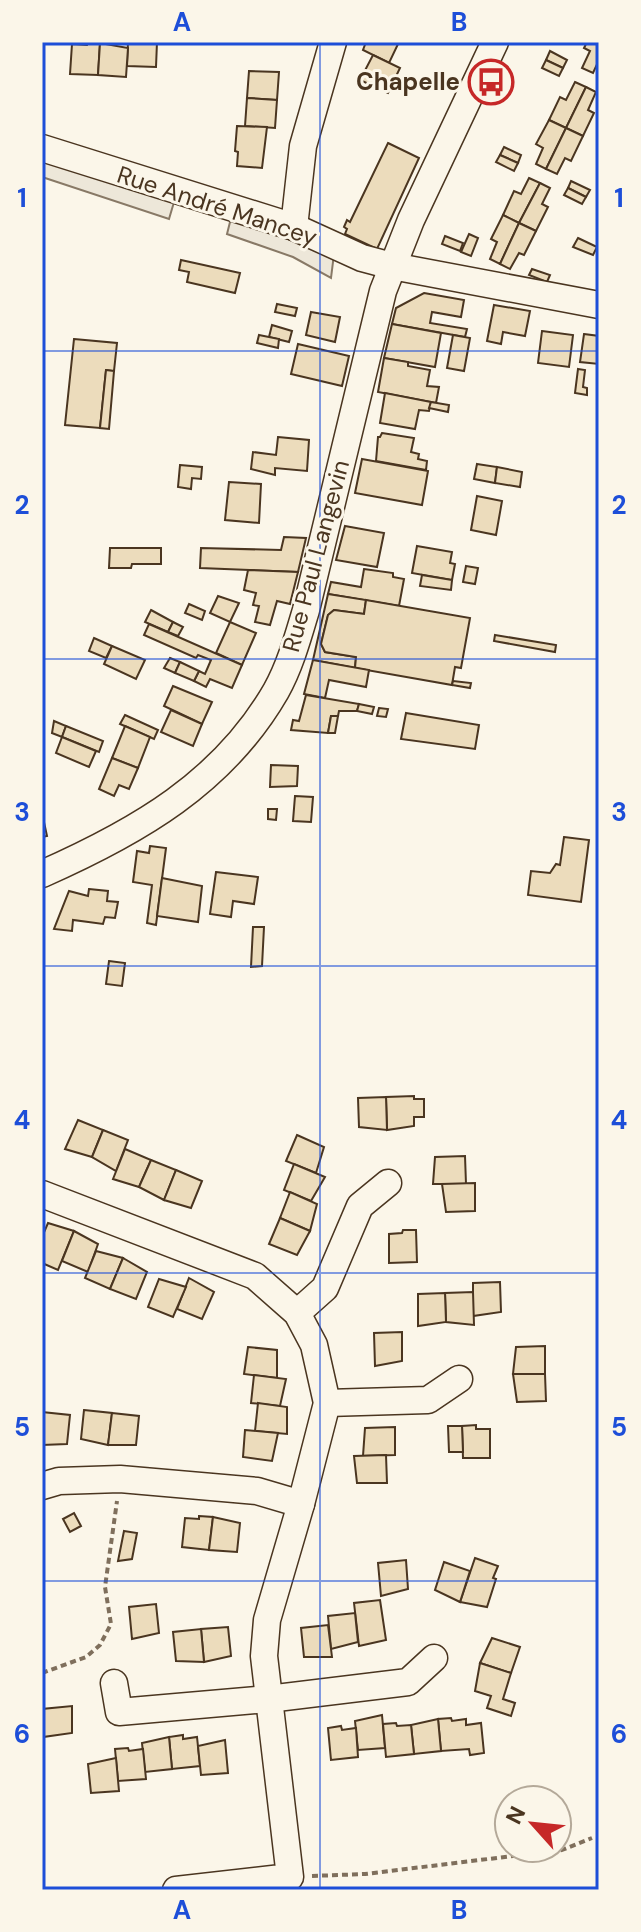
<svg xmlns="http://www.w3.org/2000/svg" width="641" height="1932" viewBox="0 0 641 1932" font-family="'DM Sans',sans-serif">
	<rect width="100%" height="100%" fill="#fbf6e9"/>
	<g fill="#ede7d9" stroke="#887966" stroke-width="2">
		<path d="M42 148 177 192 169 219 42 177Z"/>
		<path d="M233 210 335 246 331 278 293 257 227 234Z"/>
	</g>
	<g fill="#ecdcbc" stroke="#4a3520" stroke-width="2">
		<path d="M128 42H157L156 67 127 66Z"/>
		<path d="M366 42H399L389 63 363 50Z"/>
		<path d="M587 42H599V60L593 73 582 68 590 51 584 48Z"/>
		<path d="M88 43H100L98 75 70 74 72 44 87 45Z"/>
		<path d="M100 43 128 48 126 77 98 75Z"/>
		<path d="M550 51 567 60 563 68 546 60Z"/>
		<path d="M373 55 400 68 388 93 360 80Z"/>
		<path d="M546 60 563 68 559 76 542 68Z"/>
		<path d="M249 71 279 72 277 100 247 98Z"/>
		<path d="M575 82 586 87 566 128 549 120 560 97 566 100Z"/>
		<path d="M586 87 596 92 588 110 594 113 583 136 566 128Z"/>
		<path d="M247 98 277 100 275 128 245 126Z"/>
		<path d="M549 120 566 128 546 169 536 164 543 148 536 144Z"/>
		<path d="M237 126 267 127 262 168 237 166 238 152 235 151Z"/>
		<path d="M566 128 583 136 571 161 565 158 557 174 546 169Z"/>
		<path d="M388 143 419 158 377 249 345 234 347 229 344 227 347 220 350 222Z"/>
		<path d="M504 147 521 155 518 163 500 155Z"/>
		<path d="M500 155 518 163 514 171 496 162Z"/>
		<path d="M529 178 540 183 519 223 503 215 514 191 521 194Z"/>
		<path d="M571 181 590 190 586 197 568 188Z"/>
		<path d="M540 183 550 188 542 204 548 207 536 231 519 223Z"/>
		<path d="M568 188 586 197 582 204 564 195Z"/>
		<path d="M503 215 519 223 500 264 490 259 497 242 491 239Z"/>
		<path d="M519 223 536 231 524 255 519 253 510 269 500 264Z"/>
		<path d="M469 234 478 238 471 256 461 252Z"/>
		<path d="M445 236 463 243 460 251 442 244Z"/>
		<path d="M578 238 597 247 593 255 573 247Z"/>
		<path d="M181 260 240 273 235 293 187 282 189 272 179 270Z"/>
		<path d="M532 269 550 275 547 282 529 275Z"/>
		<path d="M424 293 464 300 461 317 432 312 430 323 467 329 465 337 392 324 396 308Z"/>
		<path d="M277 304 297 308 295 316 275 312Z"/>
		<path d="M494 305 530 311 525 336 503 332 501 344 487 341Z"/>
		<path d="M311 312 340 317 335 342 306 335Z"/>
		<path d="M392 324 441 333 435 367 384 358Z"/>
		<path d="M272 325 292 331 289 342 269 337Z"/>
		<path d="M542 331 573 335 569 367 538 363Z"/>
		<path d="M584 334 599 336V364L580 362Z"/>
		<path d="M259 335 279 339 278 348 257 343Z"/>
		<path d="M453 335 470 338 464 371 447 368Z"/>
		<path d="M74 339 117 343 114 371 106 370 100 428 65 425Z"/>
		<path d="M298 344 349 356 342 386 291 374Z"/>
		<path d="M384 358 408 362V366L430 370 427 386 439 387 436 403 378 392Z"/>
		<path d="M578 369 585 370 583 387 587 388V395L575 393Z"/>
		<path d="M106 370 114 371 109 429 100 428Z"/>
		<path d="M385 393 431 402 429 411 419 410 415 429 380 423Z"/>
		<path d="M431 402 449 405 448 412 429 408Z"/>
		<path d="M382 433 414 438 411 452 419 454 418 459 427 461 426 470 376 461 378 437H380Z"/>
		<path d="M278 437 309 440 307 471 275 468V475L251 469 253 452 276 455Z"/>
		<path d="M362 459 428 471 422 505 355 493Z"/>
		<path d="M477 464 497 467 495 483 474 479Z"/>
		<path d="M180 465 202 467 201 479 192 478 191 489 178 487Z"/>
		<path d="M497 467 522 472 520 487 495 483Z"/>
		<path d="M229 482 261 484 259 523 225 520Z"/>
		<path d="M477 496 502 501 496 535 471 530Z"/>
		<path d="M345 526 384 533 377 567 336 560Z"/>
		<path d="M284 537 306 538 298 572 200 568 201 548 281 550Z"/>
		<path d="M417 546 452 552 450 563 455 564 452 580 412 573Z"/>
		<path d="M110 548H161V564H132L131 568H109Z"/>
		<path d="M466 566 478 568 475 584 463 582Z"/>
		<path d="M364 569 393 573V577L404 579 399 606 328 594 331 582 361 587Z"/>
		<path d="M248 570 298 572 290 604 277 601 270 625 255 622 259 606 253 605 256 593 244 590Z"/>
		<path d="M422 575 452 580 451 590 420 586Z"/>
		<path d="M328 594 366 600 364 614 334 610 328 615 321 644 325 652 356 657 355 668 313 660Z"/>
		<path d="M218 596 239 603 230 622 210 613Z"/>
		<path d="M366 600 470 618 461 668 455 667 452 685 355 668 356 657 325 652 321 644 328 615 334 610 364 614Z"/>
		<path d="M189 604 205 611 202 620 185 613Z"/>
		<path d="M151 610 173 622 168 632 145 622Z"/>
		<path d="M173 622 183 627 178 636 168 632Z"/>
		<path d="M230 622 256 633 242 665 216 653Z"/>
		<path d="M149 624 242 665 232 688 210 679 206 687 194 681 199 671 205 674 211 660 198 655 196 658 144 635Z"/>
		<path d="M495 635 556 645 555 652 494 641Z"/>
		<path d="M94 638 112 646 106 658 89 651Z"/>
		<path d="M112 646 145 660 136 679 104 664Z"/>
		<path d="M170 658 180 662 175 673 164 668Z"/>
		<path d="M313 660 369 670 366 687 329 680 325 698 304 694Z"/>
		<path d="M180 662 199 671 194 681 175 673Z"/>
		<path d="M453 681 471 683 470 688 452 685Z"/>
		<path d="M173 686 212 702 202 724 164 706Z"/>
		<path d="M306 695 359 704 357 711H339L338 716H331L328 733 291 730 293 720 299 721Z"/>
		<path d="M359 704 374 707 372 714 357 711Z"/>
		<path d="M379 708 388 709 386 717 377 716Z"/>
		<path d="M171 710 202 724 193 746 161 732Z"/>
		<path d="M406 713 479 725 475 749 401 739Z"/>
		<path d="M125 715 158 730 154 739 120 724Z"/>
		<path d="M331 716H338L335 733H328Z"/>
		<path d="M54 721 66 726 62 737 52 733Z"/>
		<path d="M66 726 103 741 99 752 62 737Z"/>
		<path d="M125 726 150 737 138 768 112 758Z"/>
		<path d="M62 737 96 751 89 767 56 753Z"/>
		<path d="M112 758 138 768 129 789 119 785 114 796 99 789Z"/>
		<path d="M271 765 298 766 297 786 270 787Z"/>
		<path d="M295 796 313 797 311 822 293 821Z"/>
		<path d="M268 809H277L276 820 268 819Z"/>
		<path d="M42 813 47 836 42 837Z"/>
		<path d="M564 837 589 840 581 902 528 895 531 871 550 873 556 864 560 865Z"/>
		<path d="M150 846 166 848 156 925 147 923 152 885 133 882 137 851 149 853Z"/>
		<path d="M216 872 258 877 254 904 233 901 231 917 210 914Z"/>
		<path d="M162 878 202 886 198 922 157 916Z"/>
		<path d="M89 889 108 891 107 901 118 902 115 918 105 917 103 924 73 920 72 931 54 929 69 891 88 896Z"/>
		<path d="M253 927H264L262 966 251 967Z"/>
		<path d="M109 961 125 963 122 986 106 984Z"/>
		<path d="M414 1096V1099H424V1117H414V1126L387 1130 386 1097Z"/>
		<path d="M386 1097 387 1130 359 1127 358 1098Z"/>
		<path d="M78 1120 103 1130 92 1157 65 1149Z"/>
		<path d="M103 1130 128 1140 116 1171 92 1157Z"/>
		<path d="M297 1135 324 1147 316 1173 286 1161Z"/>
		<path d="M125 1149 151 1160 139 1187 113 1179Z"/>
		<path d="M465 1156 466 1184H433L435 1157Z"/>
		<path d="M151 1160 176 1170 164 1200 139 1187Z"/>
		<path d="M294 1164 325 1177 311 1201 284 1190Z"/>
		<path d="M176 1170 202 1181 191 1208 164 1200Z"/>
		<path d="M475 1183V1211L446 1212 442 1184Z"/>
		<path d="M290 1192 317 1204 310 1231 280 1218Z"/>
		<path d="M280 1218 310 1231 297 1255 269 1244Z"/>
		<path d="M48 1223 74 1231 58 1270 42 1263V1237Z"/>
		<path d="M403 1230H416L417 1262 389 1263V1234L402 1233Z"/>
		<path d="M74 1231 98 1244 88 1272 62 1261Z"/>
		<path d="M96 1251 123 1258 110 1289 85 1278Z"/>
		<path d="M123 1258 147 1272 136 1299 110 1289Z"/>
		<path d="M189 1278 214 1292 202 1319 177 1309Z"/>
		<path d="M159 1279 186 1287 173 1317 148 1307Z"/>
		<path d="M500 1282 501 1312 473 1316V1283Z"/>
		<path d="M473 1292 474 1325 446 1322 445 1293Z"/>
		<path d="M445 1293 446 1322 418 1326V1294Z"/>
		<path d="M402 1332V1361L375 1366 374 1333Z"/>
		<path d="M545 1346V1374H513L516 1347Z"/>
		<path d="M248 1347 277 1350V1378L244 1374Z"/>
		<path d="M513 1374H545L546 1401 517 1402Z"/>
		<path d="M254 1375 286 1379 280 1406 251 1403Z"/>
		<path d="M258 1403 287 1407V1434L255 1431Z"/>
		<path d="M84 1410 112 1413 108 1445 81 1439Z"/>
		<path d="M42 1412 70 1415 67 1444 42 1445Z"/>
		<path d="M112 1413 139 1416 136 1445H108Z"/>
		<path d="M476 1425V1429H490V1458H463L462 1426Z"/>
		<path d="M448 1426H462L463 1452H449Z"/>
		<path d="M395 1427V1455L363 1456 365 1428Z"/>
		<path d="M245 1430 278 1433 272 1461 243 1457Z"/>
		<path d="M386 1455 387 1483H357L354 1456Z"/>
		<path d="M74 1513 81 1526 70 1532 63 1519Z"/>
		<path d="M199 1516 213 1517 209 1550 182 1547 185 1518 199 1519Z"/>
		<path d="M213 1517 240 1523 237 1552 209 1550Z"/>
		<path d="M124 1531 137 1533 132 1559 118 1561Z"/>
		<path d="M475 1558 498 1566 493 1578 496 1579 487 1607 460 1602Z"/>
		<path d="M406 1560 408 1589 381 1596 378 1563Z"/>
		<path d="M444 1562 470 1571 460 1602 435 1590Z"/>
		<path d="M380 1600 386 1640 359 1646 354 1603Z"/>
		<path d="M156 1604 159 1633 132 1639 129 1607Z"/>
		<path d="M355 1613 358 1642 331 1649 328 1616Z"/>
		<path d="M328 1625 332 1657H304L301 1628Z"/>
		<path d="M228 1627 231 1656 204 1662 201 1629Z"/>
		<path d="M201 1629 204 1662 176 1661 173 1632Z"/>
		<path d="M492 1638 520 1647 511 1673 480 1663Z"/>
		<path d="M480 1663 511 1673 503 1699 515 1703 511 1716 487 1708 491 1696 475 1691Z"/>
		<path d="M72 1706V1733L43 1737 42 1709Z"/>
		<path d="M382 1715 385 1748 358 1750 355 1721Z"/>
		<path d="M451 1718 452 1721 466 1719V1725L481 1723 484 1753 470 1755 469 1749 441 1751 438 1719Z"/>
		<path d="M438 1719 441 1751 414 1754 411 1725Z"/>
		<path d="M396 1723 397 1726 411 1725 414 1754 386 1757 383 1724Z"/>
		<path d="M341 1726 342 1730 356 1728 358 1757 331 1760 328 1728Z"/>
		<path d="M183 1735V1739L197 1737 200 1766 172 1769 169 1737Z"/>
		<path d="M169 1737 172 1769 145 1772 142 1743Z"/>
		<path d="M225 1740 228 1773 201 1775 198 1746Z"/>
		<path d="M128 1748 129 1751 143 1749 146 1779 118 1781 115 1749Z"/>
		<path d="M116 1758 119 1791 91 1793 88 1764Z"/>
	</g>
	<g fill="none" stroke-linecap="round" stroke-linejoin="round">
		<g stroke="#4a3520" stroke-width="29">
			<g id="minor">
				<path d="M42 148 294 227 362 258 392 266 599 305"/>
				<path d="M294 227 303 146 333 42"/>
				<path d="M42 874C137 832 223 783 276 691 290 666 298 637 306 610L383 291 411 220 495 42"/>
				<path d="M42 1194 255 1276 297 1313 314 1345 327 1403 301 1504 267 1620 264 1656 290 1877 176 1890"/>
				<path d="M297 1313 325 1288 360 1206 388 1183"/>
				<path d="M327 1403 428 1400 459 1379"/>
				<path d="M42 1486 59 1481 120 1479 257 1491 301 1504"/>
				<path d="M114 1683 119 1712 268 1699 408 1682 434 1658"/>
			</g>
		</g>
		<g stroke="#7f6f5c" stroke-width="4" stroke-dasharray="6 4" stroke-linecap="butt">
			<path d="M42 1673 86 1657 100 1645 111 1624 105 1587 117 1501"/>
			<path d="M312 1876 365 1874 562 1850 592 1838"/>
		</g>
		<use href="#minor" stroke="#fbf6e9" stroke-width="26"/>
	</g>
	<path fill="none" stroke="#1d4ed8" stroke-width="2" stroke-opacity="0.55" d="M320 42V1890M42 351H599M42 659H599M42 966H599M42 1273H599M42 1581H599"/>
	<defs>
		<g id="bus-ring" transform="scale(2.3)"><circle r="9.5" fill="#fbf6e9" stroke="#c62828" stroke-width="1.5"/><path d="M-5-6H5V4H4V6H2V4H-2V6H-4V4H-5ZM-3.5-4V0h7V-4ZM-3.5 1.2v1.5H-2V1.2ZM2 1.2v1.5H3.5V1.2Z" fill="#c62828"/></g>
	</defs>
	<g fill-rule="evenodd">
		<use href="#bus-ring" x="491" y="82"/>
	</g>
	<g text-anchor="middle" stroke-width="6" stroke-linejoin="round" paint-order="stroke">
		<g font-size="24" font-weight="bold" fill="#4a3520" stroke="#fbf6e9" text-anchor="end">
			<text x="460" y="90">Chapelle</text>
		</g>
		<g font-size="24" fill="#4a3520" stroke="#fbf6e9">
			<text transform="translate(217 206) rotate(18)" y="8">Rue André Mancey</text>
			<text transform="translate(316 556) rotate(-75)" y="8">Rue Paul Langevin</text>
		</g>
	</g>
	<rect width="641" height="1932" fill="none" stroke="#fbf6e9" stroke-width="88"/>
	<g transform="translate(533 1824) rotate(297)"><circle r="38" fill="#fbf6e9" stroke="#b4a999" stroke-width="2"/>
	<path d="M0-6L14 30L0 20L-14 30Z" fill="#c62828"/>
	<text y="-12" font-size="22" font-weight="bold" text-anchor="middle" fill="#4a3520">N</text>
	</g>
	<rect x="44" y="44" width="553" height="1844" fill="none" stroke="#1d4ed8" stroke-width="3"/>
	<g font-size="26" text-anchor="middle" font-weight="bold" fill="#1d4ed8">
		<text x="182" y="31">A</text>
		<text x="459" y="31">B</text>
		<text x="22" y="207">1</text>
		<text x="619" y="207">1</text>
		<text x="22" y="514">2</text>
		<text x="619" y="514">2</text>
		<text x="22" y="821">3</text>
		<text x="619" y="821">3</text>
		<text x="22" y="1129">4</text>
		<text x="619" y="1129">4</text>
		<text x="22" y="1436">5</text>
		<text x="619" y="1436">5</text>
		<text x="22" y="1743">6</text>
		<text x="619" y="1743">6</text>
		<text x="182" y="1919">A</text>
		<text x="459" y="1919">B</text>
	</g>
</svg>
